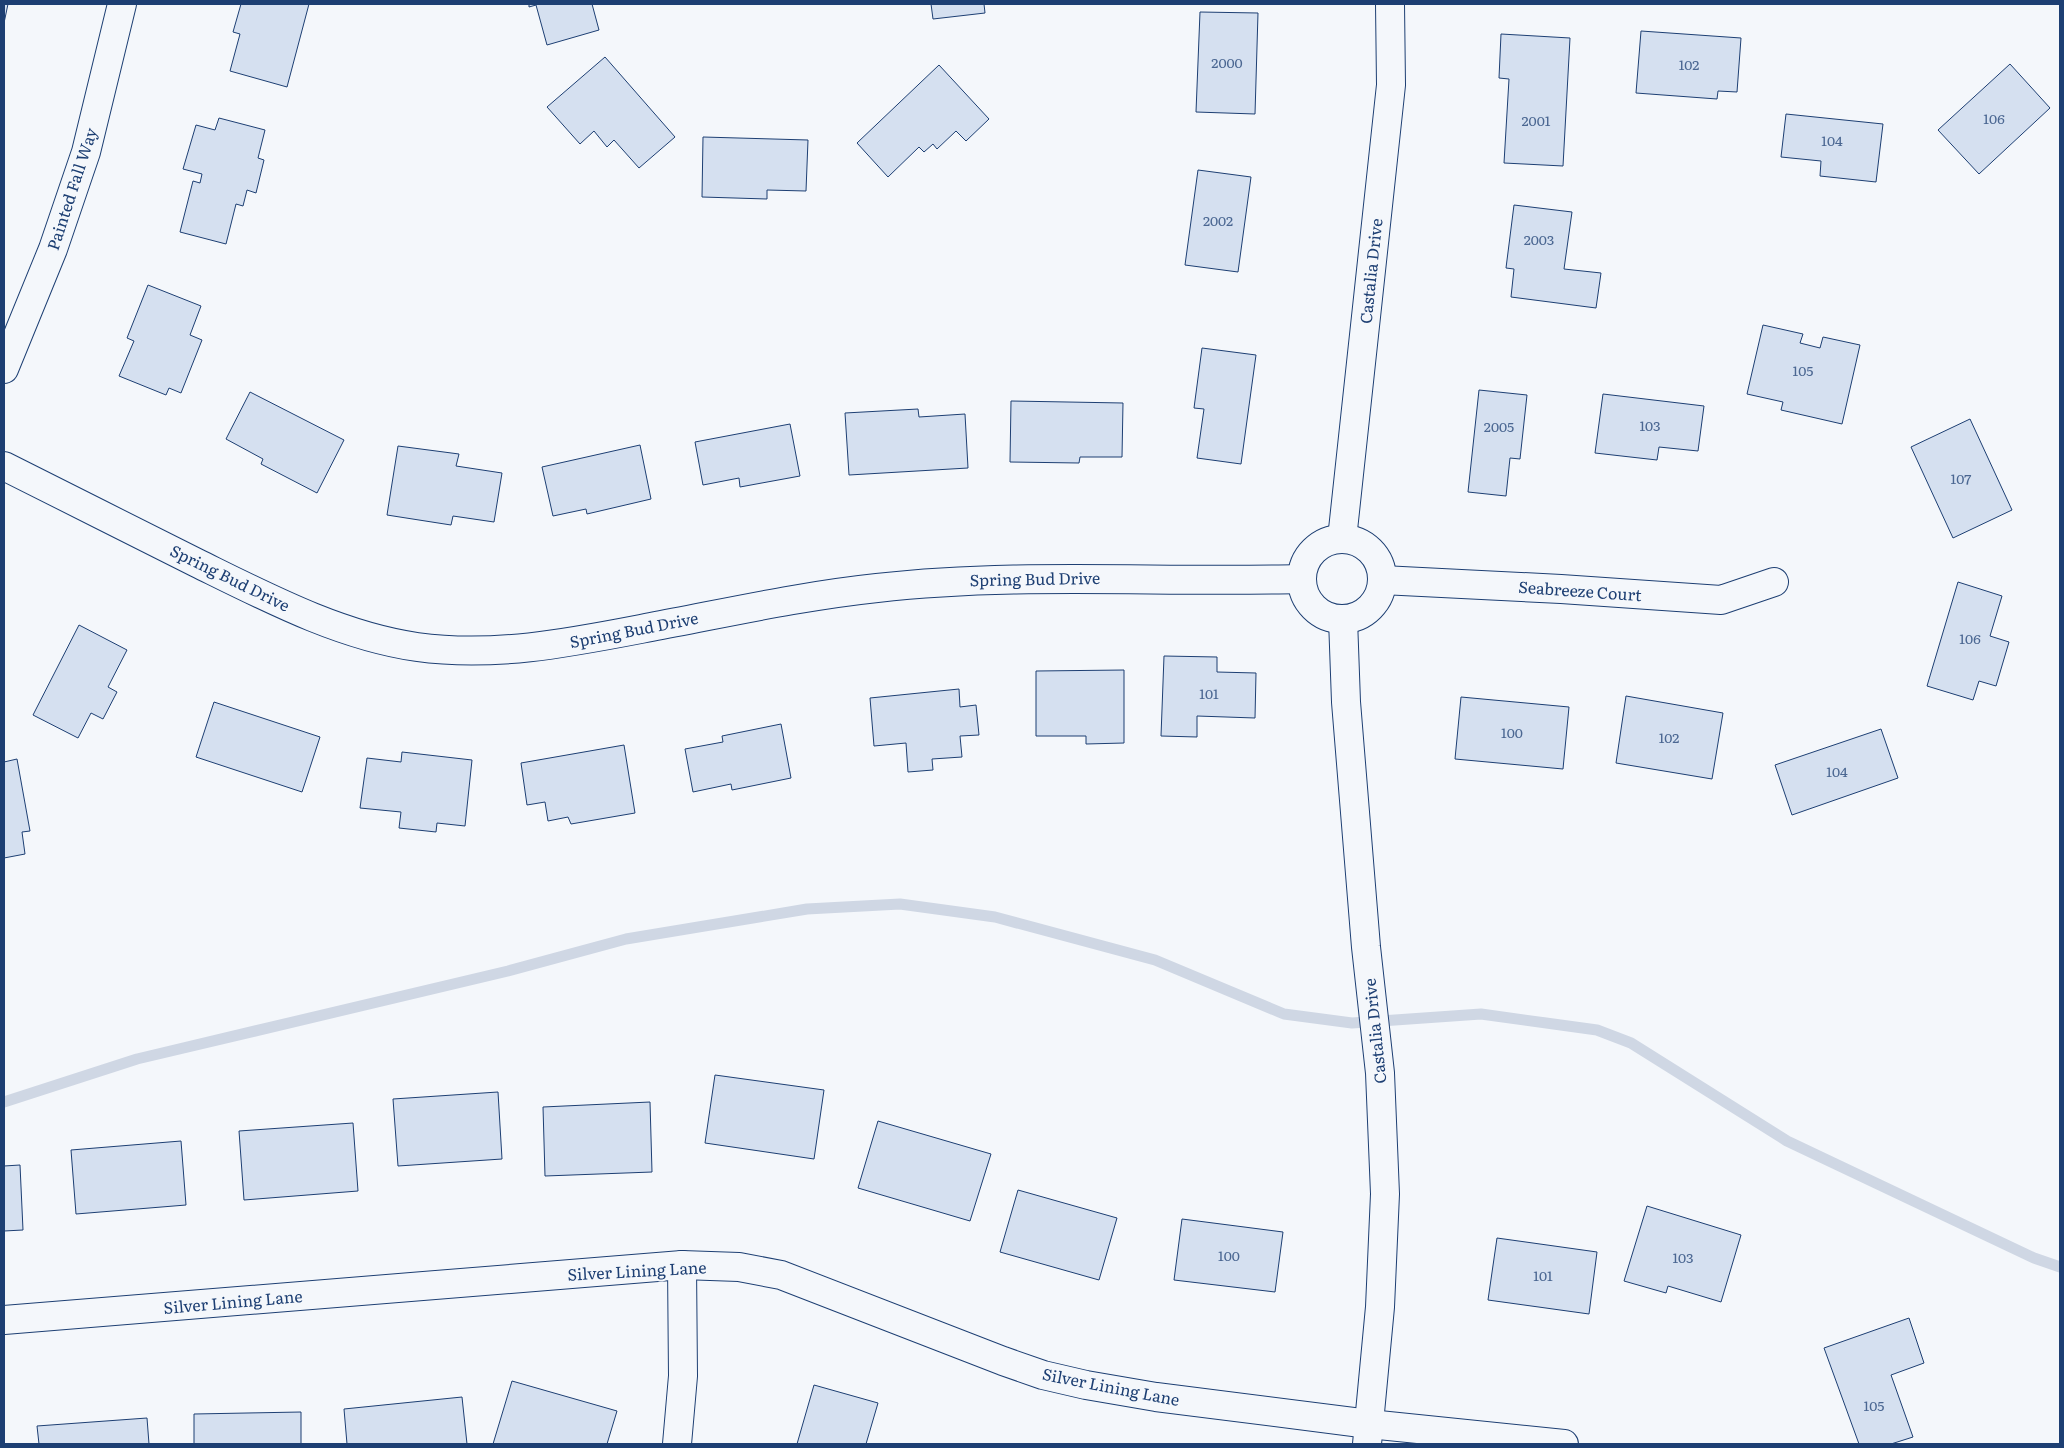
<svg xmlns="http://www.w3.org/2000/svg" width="2064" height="1448" viewBox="0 0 2064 1448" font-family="Literata,serif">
	<rect width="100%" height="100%" fill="#f4f7fb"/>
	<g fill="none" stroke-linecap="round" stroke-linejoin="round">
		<path stroke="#cfd7e4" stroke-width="11" d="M4 1102 137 1059 508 971 626 939 807 909 900 904 995 917 1155 960 1284 1014 1352 1023 1481 1014 1597 1030 1631 1043 1787 1141 2034 1258 2060 1267"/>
	</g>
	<g fill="#d5e0f0" stroke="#1d3f73">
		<path d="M4 4H8L4 23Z"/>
		<path d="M241 4H309L287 87 230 71 240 34 233 32Z"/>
		<path d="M529 4H592L599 30 547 45 536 5 529 7Z"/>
		<path d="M931 4H984L985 13 933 19Z"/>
		<path d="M1200 12 1258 13 1255 114 1196 112Z"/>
		<path d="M1641 31 1741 38 1737 92 1718 91 1717 99 1636 93Z"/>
		<path d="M1501 34 1570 38 1563 166 1504 163 1509 79 1499 78Z"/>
		<path d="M605 57 675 137 639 168 614 140 607 147 594 131 580 144 547 107Z"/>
		<path d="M2010 64 2050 108 1979 174 1938 130Z"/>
		<path d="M939 65 989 119 966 141 956 131 937 149 933 144 924 152 919 147 888 177 857 143Z"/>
		<path d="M1786 114 1883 124 1876 182 1820 176 1821 161 1781 157Z"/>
		<path d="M219 118 265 130 258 158 264 160 256 193 247 190 243 206 236 204 226 244 180 232 193 181 200 183 202 174 183 169 196 125 215 130Z"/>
		<path d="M703 137 808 140 806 191 767 190V199L702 197Z"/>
		<path d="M1198 170 1251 177 1238 272 1185 265Z"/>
		<path d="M1514 205 1572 212 1564 269 1601 273 1596 308 1511 297 1514 269 1506 268Z"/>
		<path d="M148 285 201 306 190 335 202 340 181 393 169 388 166 395 119 376 134 341 127 338Z"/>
		<path d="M1763 325 1803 334 1800 343 1820 348 1823 337 1860 345 1842 424 1781 410 1783 402 1747 394Z"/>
		<path d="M1202 348 1256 355 1241 464 1197 458 1204 409 1194 408Z"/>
		<path d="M1479 390 1527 395 1520 459 1510 458 1506 496 1468 492Z"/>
		<path d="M250 392 344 440 317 493 261 464 263 459 226 439Z"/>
		<path d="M1603 394 1704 406 1698 451 1659 447 1657 460 1595 453Z"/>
		<path d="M1011 401 1123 403 1122 457H1080L1079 463 1010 462Z"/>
		<path d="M918 409 919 417 965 414 968 468 849 475 845 413Z"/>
		<path d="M1970 419 2012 510 1953 538 1911 447Z"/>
		<path d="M790 424 800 476 740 487 739 478 703 485 695 442Z"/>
		<path d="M640 445 651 499 587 514 586 509 553 516 542 467Z"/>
		<path d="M398 446 459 454 456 466 502 473 494 522 453 516 451 525 387 515Z"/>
		<path d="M1958 582 2002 596 1990 636 2009 642 1996 686 1979 681 1973 700 1927 686Z"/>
		<path d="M79 625 127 650 108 687 117 692 103 719 91 713 78 738 33 715Z"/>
		<path d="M1164 656 1217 657V672L1256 673 1255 718 1197 716V737L1161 736Z"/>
		<path d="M1124 670V743L1086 744V736H1036V671Z"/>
		<path d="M959 689 960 707 976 705 979 735 960 736 962 757 932 759 933 770 908 772 906 743 874 746 870 698Z"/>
		<path d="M1626 696 1723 713 1712 779 1616 763Z"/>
		<path d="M1461 697 1569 707 1563 769 1455 759Z"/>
		<path d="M214 702 320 737 302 792 196 757Z"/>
		<path d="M781 724 791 778 732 790 731 784 693 792 685 749 723 742 722 736Z"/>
		<path d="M1881 729 1898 778 1792 815 1775 765Z"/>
		<path d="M624 745 635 813 571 824 568 817 548 821 545 802 527 805 521 763Z"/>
		<path d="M402 752 472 760 465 826 437 823 436 832 399 828 401 812 360 808 367 758 401 762Z"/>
		<path d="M17 759 30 831 22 832 25 854 4 858V762Z"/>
		<path d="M715 1075 824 1090 814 1159 705 1143Z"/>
		<path d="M498 1092 502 1159 398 1166 393 1099Z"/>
		<path d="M650 1102 652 1172 545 1176 543 1107Z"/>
		<path d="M878 1121 991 1154 970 1221 858 1188Z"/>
		<path d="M353 1123 358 1191 244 1200 239 1131Z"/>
		<path d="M181 1141 186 1205 76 1214 71 1150Z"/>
		<path d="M20 1165 23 1230 4 1231V1166Z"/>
		<path d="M1018 1190 1117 1218 1099 1280 1000 1252Z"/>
		<path d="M1647 1206 1741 1235 1721 1302 1668 1286 1666 1293 1624 1281Z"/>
		<path d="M1182 1219 1283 1232 1275 1292 1174 1280Z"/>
		<path d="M1497 1238 1597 1252 1589 1314 1488 1300Z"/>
		<path d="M1909 1318 1924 1363 1891 1375 1913 1437 1891 1444H1859L1824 1348Z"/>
		<path d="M512 1381 617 1411 607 1444H493Z"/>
		<path d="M814 1385 878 1403 866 1444H797Z"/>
		<path d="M462 1397 467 1444H347L344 1409Z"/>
		<path d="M301 1412V1444H194V1414Z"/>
		<path d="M147 1418 149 1444H39L37 1426Z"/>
	</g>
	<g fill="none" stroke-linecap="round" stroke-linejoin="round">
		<g stroke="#1d3f73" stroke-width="30">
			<g id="minor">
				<path d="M4 369 53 249 86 152 122 4"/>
				<path d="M4 466C68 498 133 531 197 563 266 597 340 636 417 647 496 658 573 642 651 627 726 613 801 596 877 588 1019 572 1160 583 1302 579"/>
				<path d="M1342 539 1391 85 1390 4"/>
				<circle cx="1342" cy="579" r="40"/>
				<path d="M1382 580 1561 589 1721 600 1774 582"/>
				<path d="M1343 619 1346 702 1366 947 1380 1073 1385 1194 1380 1307 1367 1444"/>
				<path d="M4 1320 682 1265 739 1267 781 1275 1003 1361 1043 1375 1086 1385 1156 1397 1369 1424 1564 1444"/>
				<path d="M677 1444 683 1376 682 1265"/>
			</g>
		</g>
		<use href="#minor" stroke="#f4f7fb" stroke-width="28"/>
	</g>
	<g text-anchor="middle" stroke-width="4" stroke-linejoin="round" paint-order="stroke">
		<g font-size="14" fill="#4b6792">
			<text x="1227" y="68">2000</text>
			<text x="1689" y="70">102</text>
			<text x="1994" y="124">106</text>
			<text x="1536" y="126">2001</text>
			<text x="1832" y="146">104</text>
			<text x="1218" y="226">2002</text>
			<text x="1539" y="245">2003</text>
			<text x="1803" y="376">105</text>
			<text x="1650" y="431">103</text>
			<text x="1499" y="432">2005</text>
			<text x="1961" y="484">107</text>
			<text x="1970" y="644">106</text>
			<text x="1209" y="699">101</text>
			<text x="1512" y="738">100</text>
			<text x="1669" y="743">102</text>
			<text x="1837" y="777">104</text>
			<text x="1229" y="1261">100</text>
			<text x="1683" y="1263">103</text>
			<text x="1543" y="1281">101</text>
			<text x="1874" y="1411">105</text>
		</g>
		<g font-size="16" fill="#1d3f73" stroke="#f4f7fb">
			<text transform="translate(72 189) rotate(-72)" y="6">Painted Fall Way</text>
			<text transform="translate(1371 271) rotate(-84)" y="6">Castalia Drive</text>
			<text transform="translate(230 578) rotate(26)" y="6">Spring Bud Drive</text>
			<text transform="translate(1035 579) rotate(-1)" y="6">Spring Bud Drive</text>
			<text transform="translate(1580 591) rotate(4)" y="6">Seabreeze Court</text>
			<text transform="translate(634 630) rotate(-11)" y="6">Spring Bud Drive</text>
			<text transform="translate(1375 1031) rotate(-96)" y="6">Castalia Drive</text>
			<text transform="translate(637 1271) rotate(-3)" y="6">Silver Lining Lane</text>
			<text transform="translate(233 1302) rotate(-5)" y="6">Silver Lining Lane</text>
			<text transform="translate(1111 1387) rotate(11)" y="6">Silver Lining Lane</text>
		</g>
	</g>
	<rect width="2064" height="1448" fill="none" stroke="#1d3f73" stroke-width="10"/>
</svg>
